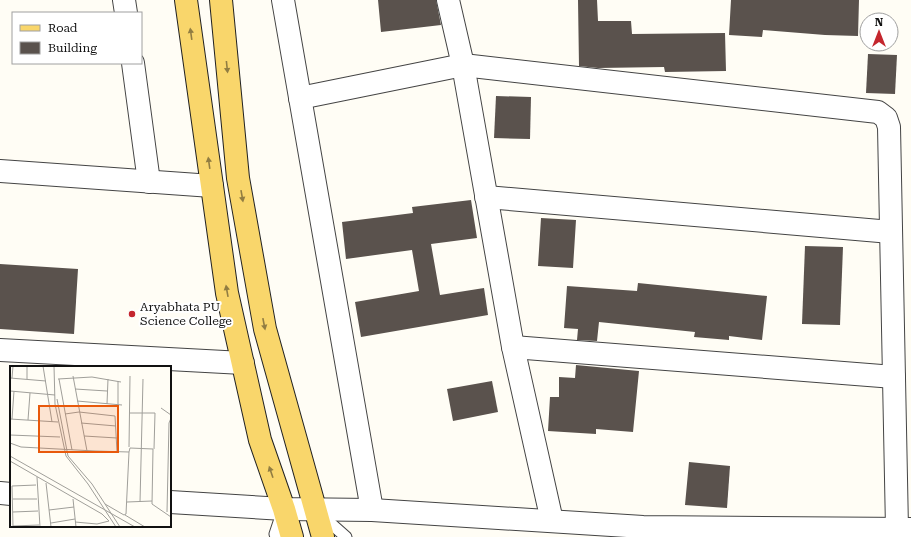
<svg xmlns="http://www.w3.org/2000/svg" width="911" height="537" viewBox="0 0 911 537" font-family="'Roboto Serif',serif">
	<rect width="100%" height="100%" fill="#fffdf5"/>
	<g fill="#5a524d">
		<path d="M378 0H436L441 25 381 32Z"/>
		<path d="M578 0H597L598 21H631L632 34 725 33 726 71 665 72 664 67 598 68 579 66Z"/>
		<path d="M731 0H859L858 36 825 35 763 30 762 37 729 35Z"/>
		<path d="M868 54 897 55 895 94 866 93Z"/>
		<path d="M496 96 531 97 530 139 494 138Z"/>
		<path d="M471 200 477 238 431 244 440 295 484 288 488 315 361 337 355 302 419 291 412 250 346 259 342 222 413 213 412 207Z"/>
		<path d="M541 218 576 220 573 268 538 266Z"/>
		<path d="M805 246 843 247 840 325 802 324Z"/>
		<path d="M0 264 78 269 74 334 0 329Z"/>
		<path d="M638 283 767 296 762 340 729 336V340L694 337 695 332 599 322 597 341 577 340 578 329 564 328 567 286 637 291Z"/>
		<path d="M576 365 639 371 633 432 596 429V434L548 431 550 397H559V377L575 378Z"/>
		<path d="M492 381 498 412 453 421 447 389Z"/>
		<path d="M689 462 730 466 727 508 685 505Z"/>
	</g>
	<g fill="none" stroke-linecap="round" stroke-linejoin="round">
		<g stroke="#444" stroke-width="13">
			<g id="lane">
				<path d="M319 513 346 537"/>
				<path d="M276 537 275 534 282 513"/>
			</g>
		</g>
		<g stroke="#444" stroke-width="24">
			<g id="street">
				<path d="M124 0 126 13"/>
				<path d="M283 0 372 510"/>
				<path d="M448 0 463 65 513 347 552 521"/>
				<path d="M133 63 149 182"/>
				<path d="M300 98 463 65 878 112 886 118 889 127 897 529"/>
				<path d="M0 171 212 186"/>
				<path d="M486 197 891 232"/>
				<path d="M513 347 894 377"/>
				<path d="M0 350 243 363"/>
				<path d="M0 493 11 494"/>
				<path d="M170 502 284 509 372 510 643 527 911 529"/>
			</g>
		</g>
		<g stroke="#222" stroke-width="24">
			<g id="primary">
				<path d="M186 0 227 293 260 440 284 509 292 537"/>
				<path d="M221 0 238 178 265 329 323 537"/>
			</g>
		</g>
		<use href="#lane" stroke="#fff" stroke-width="11"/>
		<use href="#street" stroke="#fff" stroke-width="22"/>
		<use href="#primary" stroke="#f9d66b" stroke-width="22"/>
	</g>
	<defs><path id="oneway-solid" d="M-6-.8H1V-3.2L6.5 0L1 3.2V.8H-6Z"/></defs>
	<g fill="#917d42">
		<use href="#oneway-solid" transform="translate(191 34) rotate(-98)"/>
		<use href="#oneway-solid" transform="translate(227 67) rotate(84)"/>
		<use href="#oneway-solid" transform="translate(209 163) rotate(-98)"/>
		<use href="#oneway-solid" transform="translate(242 196) rotate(80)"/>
		<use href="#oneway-solid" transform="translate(227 291) rotate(-100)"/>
		<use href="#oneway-solid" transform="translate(264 324) rotate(79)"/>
		<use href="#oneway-solid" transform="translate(271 472) rotate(-109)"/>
	</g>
	<circle fill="#c4262e" stroke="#fff" stroke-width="1.5" cx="132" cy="314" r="4"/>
	<g text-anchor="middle" stroke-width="4" stroke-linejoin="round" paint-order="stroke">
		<g font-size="12" fill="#111" stroke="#fff" text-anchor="start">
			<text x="140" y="311">Aryabhata PU<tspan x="140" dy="14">Science College</tspan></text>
		</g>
	</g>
	<g transform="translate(10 366)">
		<rect width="161" height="161" fill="#fffdf5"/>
		<path fill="none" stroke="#a09f9a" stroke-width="1" d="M17 0V13M33 0 42 56M44 0 45 38 56 90 78 118 106 161M63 10 77 85M0 12 36 15M2 12 3 0M48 13 82 11 111 16M49 13 62 84M108 15V39M65 23 97 25M0 25 45 29M47 33 58 90 82 118 110 161M67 35 112 39M97 38 98 13M151 42 161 49M120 47H145L144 83M55 48 69 46 105 50 107 86M0 53 48 56M2 53 4 25M18 54 20 27M71 57 106 60M0 69 50 71M74 70 107 72M0 77 11 81 85 85 119 86 120 82 143 83 142 138 161 151M119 81 120 10M0 90 125 161M0 95 92 148 99 155 87 158 65 156M27 111 30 161M36 117 41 161M3 133H27M63 133 66 161M117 136 142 135M130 136 133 13M95 138 114 149 116 148 119 86M39 144 64 141M3 146 28 145M157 146 159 57 161 52M115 149 135 161M41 157 65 153M3 160 29 159M3 161 2 120 26 119"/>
		<path fill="#e8590c" fill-opacity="0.15" stroke="#e8590c" stroke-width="2" d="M29 40H108V86H29Z"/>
		<rect width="161" height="161" fill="none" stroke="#111" stroke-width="2"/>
	</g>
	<rect x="12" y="12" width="130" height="52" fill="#ffffff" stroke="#a0a0a0"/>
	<rect x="20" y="25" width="20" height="6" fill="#f9d66b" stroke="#a0a0a0"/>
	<text x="48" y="32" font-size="12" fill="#111111">Road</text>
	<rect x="20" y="42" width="20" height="12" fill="#5a524d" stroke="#a0a0a0"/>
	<text x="48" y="52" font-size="12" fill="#111111">Building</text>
	<g transform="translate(879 32)"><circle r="19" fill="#ffffff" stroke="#a0a0a0"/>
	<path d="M0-3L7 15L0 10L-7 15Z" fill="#c4262e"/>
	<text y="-6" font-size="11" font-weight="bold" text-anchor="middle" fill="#111111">N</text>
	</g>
</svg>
